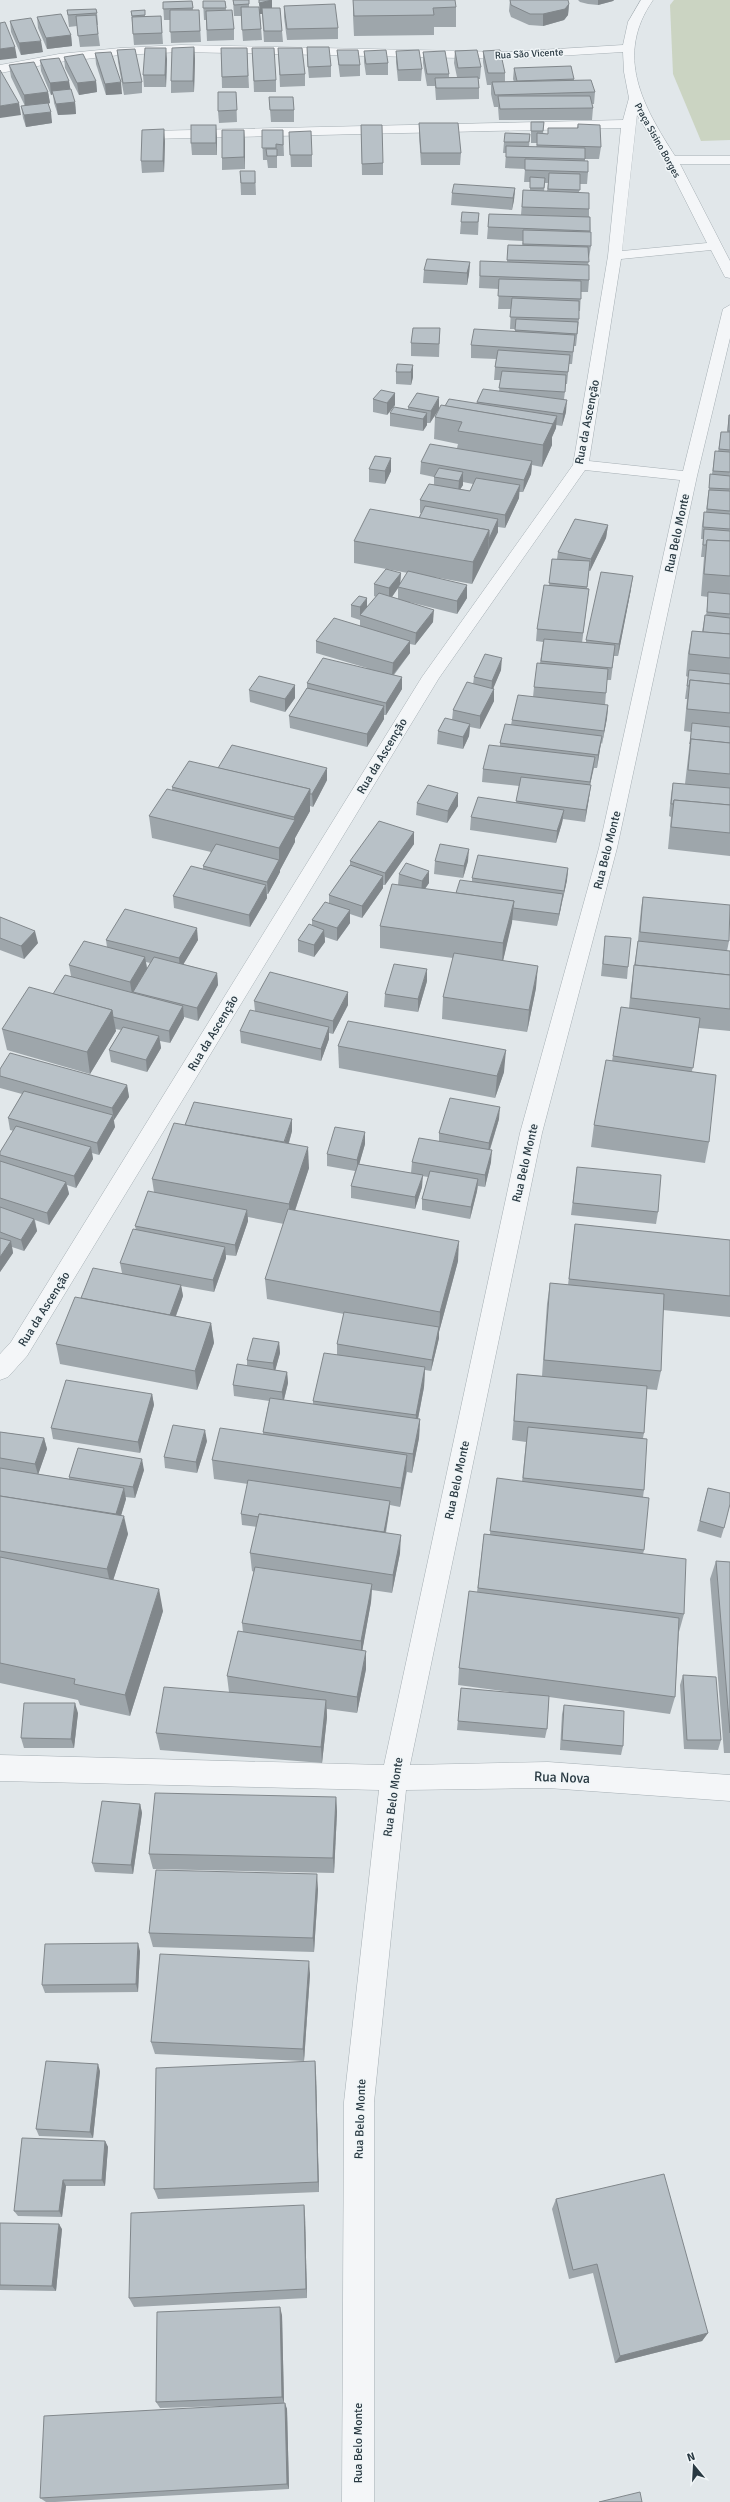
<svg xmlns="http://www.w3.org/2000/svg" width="730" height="2502" viewBox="0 0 730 2502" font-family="Signika,sans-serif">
	<rect width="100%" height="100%" fill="#e1e7ea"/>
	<path fill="#cbd4c2" d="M674 0H730V140L701 141 673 74 670 5Z"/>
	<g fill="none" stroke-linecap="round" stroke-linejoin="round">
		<g stroke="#a6afb4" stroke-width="1">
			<path id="minor" d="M641 0H653C614 56 643 106 675 156H730V164H680L730 261V278L725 277 711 250 621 259 589 461 683 471 723 309 730 305V338L697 476 617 848 542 1133 410 1765 548 1762 730 1775V1801L548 1788 406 1790 374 2102V2502H342L344 2102 379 1790 0 1781V1755L384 1765 520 1133 599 848 680 480 585 470 439 678 27 1356 8 1377 0 1380V1354L11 1342 422 677 573 465 608 256 621 128 150 139 144 135 150 131 623 120 629 98 624 72 623 52 506 59 181 52 120 55 59 62 0 73V65L59 54 120 48 181 45 506 52 623 45 628 22ZM637 115 664 158 707 243 622 251Z"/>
		</g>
		<use href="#minor" fill="#f4f6f8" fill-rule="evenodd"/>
	</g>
	<g fill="#9ea6ab" fill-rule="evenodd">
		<path d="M233 0H249V7L260 9 259 0H272V8L282 31 283 42H264L262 14H260L262 40 243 41 241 16H234Z"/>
		<path d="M353 0 456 7V27H434V35L354 36 353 16Z"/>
		<path d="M510 0 569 4 568 15 564 20 543 26 529 25 511 17 509 11Z"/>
		<path d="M578 0H614L613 1 598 5 588 4 580 2Z"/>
		<path d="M192 1 193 10H199L201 42 171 43 170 20H164L163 2Z"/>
		<path d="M203 1H225L226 10 234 29V40L207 41 206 20H204Z"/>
		<path d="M284 6 338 28V39L287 40 284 17Z"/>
		<path d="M67 10 97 13 98 25H97L100 46 80 47 77 26 69 27Z"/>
		<path d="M145 10V17L161 16 163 44 134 45 131 11Z"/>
		<path d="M37 17 71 35 72 46 47 49 38 28Z"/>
		<path d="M10 21 43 52 21 55 11 32Z"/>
		<path d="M194 47 195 59 194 92 171 93V81Z"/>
		<path d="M307 47 331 66V77L309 78 307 59Z"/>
		<path d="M221 48H247L249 88H222Z"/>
		<path d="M252 48 276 80V92H254Z"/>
		<path d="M278 48 305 74V86L280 87Z"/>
		<path d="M117 50 142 82V93L124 95 118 62Z"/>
		<path d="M337 50 360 65V76L340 77 338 62Z"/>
		<path d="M364 51 388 63V75H366L364 62Z"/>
		<path d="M396 51 422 69 421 81H398L396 62Z"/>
		<path d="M455 51 481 67 480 79H478L479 88V99L436 100 435 86H427L423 63V52L449 74V77H457L454 63Z"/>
		<path d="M483 51 505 73V82H514L513 79 514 68 574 79V81L595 92 594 104H592L593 108 592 120H499L498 107H494L491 94V85H487L483 62Z"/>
		<path d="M95 53 122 94 106 95 96 64Z"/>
		<path d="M64 57 96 81 97 92 79 95 65 68Z"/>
		<path d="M167 59 166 87H144L143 75Z"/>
		<path d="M40 60 70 89 75 102 76 114 58 115 54 103 53 94 51 95 41 71Z"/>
		<path d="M9 65 48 92 50 103 48 104 52 123 26 127 23 118 21 106H25L11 77Z"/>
		<path d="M236 92 237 122 219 123 218 111Z"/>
		<path d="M269 97 294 110V122H271Z"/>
		<path d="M531 122H544L543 134H548V128H577L578 124 601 147 599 159H585V161L588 172 587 184H580L579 192 589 209V217H590L591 246 589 258H588L589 280 588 292H581L580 311H579V319L576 346H574L572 364H569L567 384H566L564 399 566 412 562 426 556 425V428L552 437V445L542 467 532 465 531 474 523 492H519V498L505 528 498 527V532L472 584 434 577 467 598 457 614 409 602 433 622 415 645 410 644V653L394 675 402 689 386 715H384V719L367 747 290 728 289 716 307 688V683L367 668 316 653V641L360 626V620L351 617V605L367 607 376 597 374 596V584L401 573 400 583 408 573 354 563V541L419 518 421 513H420V500L434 484V477L420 474 421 462 457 448 458 444 434 439 435 417 445 406 476 403 477 402 499 391 501 380H494L495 367 496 359 471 358V345L515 331V329H510L511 309H498L499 289 479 288 480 261 507 262 508 245H522L523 241 487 239 489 214 521 215 523 190 530 191V182H524L525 169 505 168 506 153H503L504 142 530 134 529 147H536L537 143H531ZM545 183H548L547 191H544ZM463 482 473 484 470 491 460 489 463 485ZM398 588V599L392 597Z"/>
		<path d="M419 123 461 153 460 165H421L419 135Z"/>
		<path d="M361 125 383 163V175H362Z"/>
		<path d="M244 130 245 169 222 170V158Z"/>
		<path d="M262 130H283L284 156H277V168H268L267 160H263Z"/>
		<path d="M289 132 312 155V167H291Z"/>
		<path d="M217 137V155H192L191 143Z"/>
		<path d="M165 141 164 172 142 173 141 161Z"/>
		<path d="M240 171H255L256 195H241Z"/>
		<path d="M515 188 514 200 512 210 451 205 452 193Z"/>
		<path d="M479 213 478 235 460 234 461 222Z"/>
		<path d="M470 262 469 274 467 285 423 283 424 270Z"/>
		<path d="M440 328 439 357 411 356V343Z"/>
		<path d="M413 365V377L411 385 396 384V372Z"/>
		<path d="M395 393V405L387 415 373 412V399Z"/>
		<path d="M408 407 439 409 430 423H427V425L423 431 390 426V413L408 410Z"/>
		<path d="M729 415H730V856L668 849 671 817 669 816 671 795 673 783 685 784 691 732 684 731 687 699H685L688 677 686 676 688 653 692 631 702 632 705 615 706 616 708 597 701 596 704 557H701L703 539H701L702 525 704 512H706L709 487 710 474H712L715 451 718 452 721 432H727Z"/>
		<path d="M369 469 391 471 385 484 369 482Z"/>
		<path d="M608 525 606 538 590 571H589L587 588 589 589 582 643H586V640L631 589 618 656H614L611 680H607L605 705H608L607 718 602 744 601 743 597 768H594L590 785 589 798 585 822 563 819 562 823 556 843 470 830 471 817 516 803 519 786 482 782 483 769 500 746V743L511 725 512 720 533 697 534 687 540 663 543 642 536 641 537 629 549 586 552 559H557L558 552Z"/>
		<path d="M501 670 493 688 494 689V701L480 729 470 727 469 736 463 749 437 744 438 731 452 720 453 710 473 684 474 677Z"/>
		<path d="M249 690 295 698 285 712 250 702Z"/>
		<path d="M218 768 327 780 313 807 310 806V811L295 838V842L280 870V872L268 894H267V898L250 927 174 908 173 896 203 869V866L211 852 152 838 149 816 172 790V787Z"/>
		<path d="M458 793V806L447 823 416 815 417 803Z"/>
		<path d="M414 832V844L385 885H383V888L362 918 350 914V923L337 941 325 937V942L314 957 298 952V940L312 925V920L329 903V895L350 866V861Z"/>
		<path d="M435 861H468L463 878 434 874Z"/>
		<path d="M568 868 567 880 557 926 512 920 503 961 536 988 527 1032 442 1019 443 997 453 958 380 948V926L398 885 399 874 429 883 425 889 456 893 472 882V878Z"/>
		<path d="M643 897 729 941 727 951H730V1031L699 1028 692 1071 709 1142 705 1163 591 1147 594 1125 612 1061 621 1007 629 1008 631 987 638 941 641 909Z"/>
		<path d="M0 917 38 943 24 959 0 950Z"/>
		<path d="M605 936 628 967 627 979 601 976Z"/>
		<path d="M106 940H198L183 964 217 973 218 985 198 1021 184 1017V1018L170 1043 160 1041 161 1048 147 1072 111 1062 109 1050 121 1030 115 1029 116 1031 90 1074 7 1050 2 1029 53 994 71 976 69 965 107 947ZM146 962 150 963 147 968Z"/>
		<path d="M427 981 418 1012 384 1007 385 994Z"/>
		<path d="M254 1001 348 1005 333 1034 329 1033V1039L321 1061 241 1043 240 1031 255 1011Z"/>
		<path d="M338 1046 504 1072 495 1098 339 1068Z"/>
		<path d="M0 1069 127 1085 129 1097 114 1120H113L115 1127 99 1155 92 1153 93 1159 76 1188 67 1185 69 1194 49 1225 35 1220 37 1231 24 1251 12 1247 13 1253 0 1272V1152L14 1131 10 1130 8 1118 22 1094 0 1088Z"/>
		<path d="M292 1119V1131L289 1143 309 1168 295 1211 458 1261 439 1332V1338L431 1371 425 1370 424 1387 418 1419H420L419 1438 412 1473 407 1472 400 1507 390 1505 386 1533 400 1553 392 1593 372 1590 371 1602 362 1651 366 1669 357 1713 327 1709V1717L322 1763 160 1750 156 1733 229 1692 227 1676 243 1632 242 1623 254 1572 252 1571 250 1553 257 1527 242 1525 241 1514 248 1484 214 1479 212 1460 263 1434V1432L269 1401 234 1396 233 1385 247 1366V1360L279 1342 280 1353 275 1370 287 1372 288 1383 284 1400 313 1404V1401L337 1355V1344L344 1314 267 1299 265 1279 284 1224 248 1217V1221L236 1256 226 1255V1258L214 1292 181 1286 183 1296 176 1316 211 1323 214 1343 197 1390 60 1364 56 1344 81 1298 122 1273 120 1263 136 1230 135 1226 154 1192 152 1179 185 1125Z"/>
		<path d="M499 1119 490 1150 491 1162 485 1187 478 1186 477 1191 470 1219 422 1210V1199L428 1177 422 1176V1187L415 1209 351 1198V1186L355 1171 327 1166V1154L365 1144 359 1164 411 1173 412 1162 439 1141V1133Z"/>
		<path d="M577 1167 658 1212 656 1224 571 1215Z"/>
		<path d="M575 1224 730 1240V1317L663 1310 661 1371 657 1390 646 1389 644 1433 643 1438 644 1490 643 1497 644 1550 643 1554 684 1614 679 1632 675 1697 670 1714 549 1697 547 1729 545 1738 457 1730 461 1688 517 1693 458 1685 459 1668 477 1592 484 1534H490L497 1478 522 1482 526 1442 512 1440 517 1374 542 1376 547 1304 550 1283 568 1285Z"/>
		<path d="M152 1394 154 1405 140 1453 53 1439 51 1428Z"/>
		<path d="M0 1432 44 1438 47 1449 38 1474 69 1479V1477L144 1470 135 1498 125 1497 126 1499 121 1515 128 1534 113 1580 163 1611 130 1716 80 1705 78 1700 0 1683Z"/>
		<path d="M207 1441 197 1473 165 1468 164 1457Z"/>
		<path d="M708 1488 724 1528 721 1538 697 1531Z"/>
		<path d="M716 1561 730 1562V1753H724L710 1579Z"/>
		<path d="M683 1675 721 1740 718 1750 684 1749 680 1685Z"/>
		<path d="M564 1705 623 1746 621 1755 560 1750 562 1714Z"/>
		<path d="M78 1713 74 1748H24L21 1738Z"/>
		<path d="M336 1797 337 1812 334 1873 153 1869 149 1854Z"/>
		<path d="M140 1804 142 1813 133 1874 95 1872 92 1863Z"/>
		<path d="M318 1889 314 1952 153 1947 149 1933Z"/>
		<path d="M140 1951 138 1992 45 1993 42 1985Z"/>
		<path d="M310 1974 304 2061 155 2054 151 2042Z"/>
		<path d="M315 2061 316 2073 319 2192 158 2199 154 2189Z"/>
		<path d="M100 2071 93 2138 39 2136 36 2129Z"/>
		<path d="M105 2141 108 2147 105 2186H66L62 2217 18 2216 14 2211Z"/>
		<path d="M556 2199 708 2333 702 2341 615 2363 593 2273 569 2279 552 2209Z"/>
		<path d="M304 2205 305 2215 307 2298 134 2307 129 2298Z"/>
		<path d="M0 2223 62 2229 56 2291 0 2290Z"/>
		<path d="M282 2315 284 2403 287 2409 289 2489 55 2502H46L40 2498 256 2405 160 2408 156 2402Z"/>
	</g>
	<g fill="#81878b">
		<path d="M272 0V11L262 8V14H260L259 3Z"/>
		<path d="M598 0H614L613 1 598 5Z"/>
		<path d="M569 4 568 15 564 20 543 26V14Z"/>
		<path d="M71 35 72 46 47 49 46 38Z"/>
		<path d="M41 41 43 52 21 55 19 43Z"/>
		<path d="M15 47 17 58 0 60V49Z"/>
		<path d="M194 47 195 59 194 92 193 81Z"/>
		<path d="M166 48 167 59 166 87 165 75Z"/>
		<path d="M69 81 71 92 52 91 53 94 51 95 50 83Z"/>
		<path d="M96 81 97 92 79 95 77 83Z"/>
		<path d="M121 82 122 94 106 95 105 84Z"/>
		<path d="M48 92 50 103 25 107 24 95Z"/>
		<path d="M75 102 76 114 58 115 56 104Z"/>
		<path d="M19 103 21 115 0 118V106Z"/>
		<path d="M51 112 52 123 26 127 24 115Z"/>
		<path d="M216 125 217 137V155L216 143Z"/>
		<path d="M164 129 165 141 164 172 163 161Z"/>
		<path d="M244 130 245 141V169L244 157Z"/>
		<path d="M515 188 514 200 512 210 513 198Z"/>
		<path d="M470 262 469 274 467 285V273Z"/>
		<path d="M413 365V377L411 385V372Z"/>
		<path d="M395 393V405L387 415V403Z"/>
		<path d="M439 397V409L430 423 431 411Z"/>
		<path d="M567 400 566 412 562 426 563 414Z"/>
		<path d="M427 413V425L423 431V419Z"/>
		<path d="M557 416 556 428 552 437V445L542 467 543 445Z"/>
		<path d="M391 458V471L385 484V471Z"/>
		<path d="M532 461 531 474 523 492 524 480Z"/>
		<path d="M463 472V485L458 493 459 481Z"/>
		<path d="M520 485 519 498 505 528V515Z"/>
		<path d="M498 519V532L488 551 489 539Z"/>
		<path d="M608 525 606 538 590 571 591 559Z"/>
		<path d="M489 530 488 552 472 584 473 562Z"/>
		<path d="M401 573 400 585 398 587V588L389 601V588Z"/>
		<path d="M633 576 631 589 618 656 619 644Z"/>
		<path d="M467 585V598L457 614V601Z"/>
		<path d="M367 598V611L360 615V620V607Z"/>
		<path d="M434 610 433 622 415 645 416 633Z"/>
		<path d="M410 641V653L392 676 393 663Z"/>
		<path d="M502 658 501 670 491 694 492 681Z"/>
		<path d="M402 677V689L386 715V703Z"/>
		<path d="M295 685V698L285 712V699Z"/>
		<path d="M494 689V701L480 729V716Z"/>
		<path d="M608 705 607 718 602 744Z"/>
		<path d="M384 706V719L367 747V734Z"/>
		<path d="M470 724 469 736 463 749V737Z"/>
		<path d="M602 736 600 749 597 768 598 755Z"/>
		<path d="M595 757 593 770 588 795 590 782Z"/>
		<path d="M327 768V780L313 807 312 794Z"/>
		<path d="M591 785 589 798 585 822 586 810Z"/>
		<path d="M310 789V811L295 838V842L280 870V872L268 894 267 882 279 860V848L294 820V817Z"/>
		<path d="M458 793V806L447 823 448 811Z"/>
		<path d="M564 810 562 823 556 843 557 831Z"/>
		<path d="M414 832V844L385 885V873Z"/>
		<path d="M469 849 468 861 463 878 464 866Z"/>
		<path d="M568 868 567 880 562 903 564 891Z"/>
		<path d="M429 871V883L421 894 422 881Z"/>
		<path d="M383 876V888L362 918V906Z"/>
		<path d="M266 885 267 898 250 927 249 915Z"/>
		<path d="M563 894 561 907 557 926 559 914Z"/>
		<path d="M514 901 512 923 502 965 503 943Z"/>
		<path d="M350 910V923L337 941V928Z"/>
		<path d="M197 928 198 940 180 970 179 958Z"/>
		<path d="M324 930 325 942 314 957V945Z"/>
		<path d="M35 931 38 943 24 959 21 946Z"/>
		<path d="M145 957 147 969 133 992 132 994 130 982Z"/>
		<path d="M538 966 536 988 527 1032 529 1010Z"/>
		<path d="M427 969V981L418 1012V999Z"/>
		<path d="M217 973 218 985 198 1021 197 1008Z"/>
		<path d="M348 992V1005L333 1034V1021Z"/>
		<path d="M183 1006 184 1018 170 1043 169 1031Z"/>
		<path d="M112 1010 116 1031 90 1074 87 1052Z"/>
		<path d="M329 1027V1039L321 1061V1049Z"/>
		<path d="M159 1036 161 1048 147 1072 146 1060Z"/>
		<path d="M506 1050 504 1072 495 1098 497 1076Z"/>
		<path d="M127 1085 129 1097 114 1120 112 1108Z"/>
		<path d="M500 1107 499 1119 488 1155 489 1143Z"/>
		<path d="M113 1115 115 1127 99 1155 97 1143Z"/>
		<path d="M292 1119V1131L284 1159 283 1147Z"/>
		<path d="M365 1132V1144L357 1172V1160Z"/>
		<path d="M91 1147 93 1159 76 1188 74 1176Z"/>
		<path d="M308 1147 309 1168 290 1225 289 1204Z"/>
		<path d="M492 1150 491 1162 485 1187V1175Z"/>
		<path d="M423 1175 422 1187 415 1209V1197Z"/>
		<path d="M478 1179 477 1191 470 1219 471 1207Z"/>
		<path d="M66 1182 69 1194 49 1225 47 1213Z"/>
		<path d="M247 1210 248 1221 236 1256 235 1245Z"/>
		<path d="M34 1219 37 1231 24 1251 21 1240Z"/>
		<path d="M11 1241 13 1253 0 1272V1257Z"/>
		<path d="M459 1241 458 1261 439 1332 440 1312Z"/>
		<path d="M225 1247 226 1258 214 1292 213 1280Z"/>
		<path d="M181 1285 183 1296 172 1326 170 1315Z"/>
		<path d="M211 1323 214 1343 197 1390 195 1371Z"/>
		<path d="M439 1327V1338L431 1371 432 1360Z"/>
		<path d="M279 1342 280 1353 274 1375 273 1363Z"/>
		<path d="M425 1367 424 1387 415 1434 416 1415Z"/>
		<path d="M287 1372 288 1383 283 1403 282 1392Z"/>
		<path d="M152 1394 154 1405 140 1453 138 1442Z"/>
		<path d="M420 1419 419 1438 412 1473 413 1454Z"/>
		<path d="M205 1430 207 1441 197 1473 196 1462Z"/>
		<path d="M44 1438 47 1449 38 1475 35 1464Z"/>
		<path d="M407 1455 406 1474 400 1507 401 1488Z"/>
		<path d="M142 1459 144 1470 135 1498 133 1487Z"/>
		<path d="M124 1488 126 1499 117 1529 114 1518Z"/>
		<path d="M390 1501 389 1512 383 1545V1535Z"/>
		<path d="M124 1516 128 1534 111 1587 107 1569Z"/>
		<path d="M401 1535 400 1553 392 1593 393 1575Z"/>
		<path d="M372 1584 371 1602 361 1658V1641Z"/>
		<path d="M159 1589 163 1611 130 1716 125 1695Z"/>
		<path d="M366 1651V1669L357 1713V1697Z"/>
		<path d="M326 1700 327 1717 322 1763 321 1747Z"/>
		<path d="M75 1703 78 1713 74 1748 71 1739Z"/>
		<path d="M336 1797 337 1812 334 1873 333 1858Z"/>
		<path d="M140 1804 142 1813 133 1874 131 1865Z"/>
		<path d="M317 1874 318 1889 314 1952 313 1938Z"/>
		<path d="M138 1943 140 1951 138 1992 136 1984Z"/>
		<path d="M309 1961 310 1974 304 2061 303 2049Z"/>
		<path d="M315 2061 316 2073 319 2192 318 2182Z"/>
		<path d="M98 2064 100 2071 93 2138 90 2132Z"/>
		<path d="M105 2141 108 2147 105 2186 102 2180Z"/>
		<path d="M63 2180 66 2186 62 2217 59 2211Z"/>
		<path d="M304 2205 305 2215 307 2298 306 2289Z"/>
		<path d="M59 2224 62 2229 56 2291 52 2286Z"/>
		<path d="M280 2307 282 2315 284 2403 282 2397Z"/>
		<path d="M708 2333 702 2341 615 2363 620 2356Z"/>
		<path d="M285 2403 287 2409 289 2489 287 2484Z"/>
	</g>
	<g fill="#b8c1c7" stroke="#81878b">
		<path d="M233 0H249V4L234 5Z"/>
		<path d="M259 0H272L259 3Z"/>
		<path d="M353 0H455L456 7 433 8 434 15 354 16Z"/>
		<path d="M510 0H568L569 4 565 9 543 14H530L511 5Z"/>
		<path d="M192 1 193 8 163 9V2Z"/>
		<path d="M203 1H225L226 8H203Z"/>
		<path d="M335 4 338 28 287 29 284 6Z"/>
		<path d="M241 7H259L261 29 242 30Z"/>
		<path d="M262 8H280L282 31H264Z"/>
		<path d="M96 9 97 13 68 15 67 10Z"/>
		<path d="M145 10V15L132 16 131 11Z"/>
		<path d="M170 10H199L200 31 170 32Z"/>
		<path d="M232 10 234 29 207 30 206 11Z"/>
		<path d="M61 14 71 35 46 38 37 17Z"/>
		<path d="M96 15 98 34 78 36 76 16Z"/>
		<path d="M161 16 162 33 133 34 132 17Z"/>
		<path d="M31 18 41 41 19 43 10 21Z"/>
		<path d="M5 22 15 47 0 49V23Z"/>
		<path d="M194 47 193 81H171L172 48Z"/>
		<path d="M307 47H329L331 66 308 67Z"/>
		<path d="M145 48H166L165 75H143Z"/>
		<path d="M221 48H247L248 76 222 77Z"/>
		<path d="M252 48H274L276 80 254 81Z"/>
		<path d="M278 48H302L305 74 280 75Z"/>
		<path d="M135 49 142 82 123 83 117 50Z"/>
		<path d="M337 50H358L360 65H339Z"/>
		<path d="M386 50 388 63 366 64 364 51Z"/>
		<path d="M419 50 422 69 398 70 396 51Z"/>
		<path d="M477 50 481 67 458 68 455 51Z"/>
		<path d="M500 50 505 73H488L483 51Z"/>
		<path d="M445 51 449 74H427L423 52Z"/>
		<path d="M111 52 121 82 105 84 95 53Z"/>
		<path d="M83 54 96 81 77 83 64 57Z"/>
		<path d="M59 58 69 81 50 83 40 60Z"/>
		<path d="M34 62 48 92 24 95 9 65Z"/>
		<path d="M571 66 574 79 517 81 514 68Z"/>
		<path d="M0 70 19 103 0 106Z"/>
		<path d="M478 77 479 88H436L435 78Z"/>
		<path d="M591 80 595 92 495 95 492 82Z"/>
		<path d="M71 89 75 102 56 104 52 91Z"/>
		<path d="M218 92H236L237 110 218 111Z"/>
		<path d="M498 96H590L593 108 500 109Z"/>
		<path d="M269 97H293L294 110H270Z"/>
		<path d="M48 103 51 112 24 115 21 106Z"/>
		<path d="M531 122H544L543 131H531Z"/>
		<path d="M419 123H458L461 153H421Z"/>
		<path d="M578 124 600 125 601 147 537 145V133L548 134V128H578Z"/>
		<rect x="191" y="125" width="25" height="18"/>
		<path d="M361 125H382L383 163 362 164Z"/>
		<path d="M164 129 163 161H141L142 130Z"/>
		<path d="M222 130H244V157L222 158Z"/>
		<path d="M262 130H283V145L276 144V148H262Z"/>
		<path d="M311 131 312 155H290L289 132Z"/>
		<path d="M505 133 530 134 529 142H504Z"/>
		<path d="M506 146 585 148V159L506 157Z"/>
		<path d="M266 149H277V156H267Z"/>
		<path d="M525 159 588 161V172L525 170Z"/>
		<path d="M240 171H255V183H241Z"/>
		<path d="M549 173 580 174V190L548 189Z"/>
		<path d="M530 177 545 178 544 188H530Z"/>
		<path d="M454 184 515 188 513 198 452 193Z"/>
		<path d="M523 190 589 193V209L522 207Z"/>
		<path d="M462 212 479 213 478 222H461Z"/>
		<path d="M489 214 590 217V231L488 227Z"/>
		<path d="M523 230 591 232V246L523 244Z"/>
		<path d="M508 245 588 247 589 262 507 260Z"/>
		<path d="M427 259 470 262 467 273 424 270Z"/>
		<path d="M480 261 589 265V280L480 276Z"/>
		<path d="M499 279 581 281V299L498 296Z"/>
		<path d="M512 298 579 301V319L510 317Z"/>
		<path d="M516 319 578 322 577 334 515 330Z"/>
		<path d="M413 328H440L439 344 411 343Z"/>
		<path d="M474 329 575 335 573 352 471 345Z"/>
		<path d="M498 350 570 355 568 372 495 367Z"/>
		<path d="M397 364 413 365 411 372H396Z"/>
		<path d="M502 371 566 375 565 392 499 388Z"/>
		<path d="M483 389 567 400 563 414 477 402Z"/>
		<path d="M381 390 395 393 387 403 373 399Z"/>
		<path d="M417 393 439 397 431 411 408 407Z"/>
		<path d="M449 399 557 416 553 424 445 406Z"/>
		<path d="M441 405 553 424 543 445 458 431 462 422 435 417Z"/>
		<path d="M394 407 427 413 423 419 390 413Z"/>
		<path d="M729 415H730V431H728Z"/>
		<path d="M721 432H730V450L719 449Z"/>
		<path d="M430 444 532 461 524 480 421 462Z"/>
		<path d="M715 451 730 452V472L713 471Z"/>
		<path d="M375 456 391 458 385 471 369 469Z"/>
		<path d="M439 468 463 472 459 481 434 477Z"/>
		<path d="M710 474 730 476V489L709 488Z"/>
		<path d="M476 478 520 485 505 515 420 500 429 484 470 491Z"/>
		<path d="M709 490 730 491V511L707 509Z"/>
		<path d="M425 506 498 519 489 539V530L419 518Z"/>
		<path d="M370 509 489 530 473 562 354 541Z"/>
		<path d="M704 512 730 514V529L703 527Z"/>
		<path d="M575 519 608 525 591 559 558 552Z"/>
		<path d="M704 529 730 531V541L707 540 706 545H703Z"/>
		<path d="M707 540 730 541V576L704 574Z"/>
		<path d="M552 559 590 561 587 587 549 583Z"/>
		<path d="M386 569 401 573 389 588 374 584Z"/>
		<path d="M408 571 467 585 457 601 398 587Z"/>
		<path d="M601 572 633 576 619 644 586 640Z"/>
		<path d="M544 585 589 589 583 633 537 629Z"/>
		<path d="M708 592 730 594V614L707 612Z"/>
		<path d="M379 593 434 610 416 633 360 615Z"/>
		<path d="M359 596 367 598 360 607 351 605Z"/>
		<path d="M705 615 730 618V634L703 632Z"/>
		<path d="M334 618 410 641 393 663 316 641Z"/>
		<path d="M692 631 730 634V658L689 654Z"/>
		<path d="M544 639 615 645 612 668 541 661Z"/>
		<path d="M485 654 502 658 492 681 474 677Z"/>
		<path d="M323 658 402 677 386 703 307 683Z"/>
		<path d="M537 663 608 669 606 693 534 687Z"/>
		<path d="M689 670 730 674V684L690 680 689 686H687Z"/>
		<path d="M259 676 295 685 285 699 249 690Z"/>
		<path d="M690 680 730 684V713L687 709Z"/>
		<path d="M467 682 494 689 480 716 453 710Z"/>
		<path d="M307 688 384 706 367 734 289 716Z"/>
		<path d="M518 695 608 705 604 731 512 720Z"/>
		<path d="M445 718 470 724 463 737 438 731Z"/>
		<path d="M692 723 730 727V743L691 739 690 744Z"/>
		<path d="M505 724 602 736 598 755 500 743Z"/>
		<path d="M691 739 730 743V774L688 770Z"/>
		<path d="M232 745 327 768 312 794H310V789L218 768Z"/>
		<path d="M489 745 595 757 590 782 483 769Z"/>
		<path d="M189 761 310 789 294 817 172 787Z"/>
		<path d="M521 777 591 785 586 810 516 801Z"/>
		<path d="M673 783 730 788V805L674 800 673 804H671Z"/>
		<path d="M428 785 458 793 448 811 417 803Z"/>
		<path d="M167 789 295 820 279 848 149 816Z"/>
		<path d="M478 797 564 810 557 831 471 817Z"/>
		<path d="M674 800 730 805V833L671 827Z"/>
		<path d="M379 821 414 832 385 873 350 861Z"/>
		<path d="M216 844 279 860 267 882 203 866Z"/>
		<path d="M440 844 469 849 464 866 435 861Z"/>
		<path d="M478 855 568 868 564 891 472 878Z"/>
		<path d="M406 863 429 871 422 881 399 874Z"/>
		<path d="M350 865 383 876 362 906 329 895Z"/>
		<path d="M191 866 266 885 249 915 173 896Z"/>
		<path d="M460 880 563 894 559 914 513 908 514 901 456 893Z"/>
		<path d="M392 884 514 901 503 943 380 926Z"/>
		<path d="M643 897 730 905 729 941 640 932Z"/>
		<path d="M325 902 350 910 337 928 312 920Z"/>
		<path d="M125 909 197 928 179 958 106 940Z"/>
		<path d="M0 917 35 931 21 946 0 938Z"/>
		<path d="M309 924 324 930 314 945 298 940Z"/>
		<path d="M605 936 631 938 628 967 603 964Z"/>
		<path d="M84 941 145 957 130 982 69 965Z"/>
		<path d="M638 941 730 951V975L635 965Z"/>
		<path d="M454 953 538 966 529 1010 443 997Z"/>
		<path d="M154 957 217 973 197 1008 133 992Z"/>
		<path d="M394 964 427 969 418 999 385 994Z"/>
		<path d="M634 965 730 975V1009L631 998Z"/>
		<path d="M270 972 348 992 333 1021 254 1001Z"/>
		<path d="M65 975 183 1006 169 1031 113 1017 112 1010 53 994Z"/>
		<path d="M29 987 112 1010 87 1052 2 1029Z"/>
		<path d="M621 1007 700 1018 693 1068 613 1056Z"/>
		<path d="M250 1010 329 1027 321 1049 240 1031Z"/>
		<path d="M348 1021 506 1050 497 1076 338 1046Z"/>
		<path d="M123 1027 159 1036 146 1060 109 1050Z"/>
		<path d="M10 1053 127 1085 112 1108 0 1076V1069Z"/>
		<path d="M606 1060 716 1075 709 1142 594 1125Z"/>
		<path d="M24 1091 113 1115 97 1143 8 1118Z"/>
		<path d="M450 1098 500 1107 489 1143 439 1133Z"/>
		<path d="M194 1102 292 1119 284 1142 185 1125Z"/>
		<path d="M174 1123 308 1147 289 1204 152 1179Z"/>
		<path d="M16 1126 91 1147 74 1176 0 1155V1152Z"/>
		<path d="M335 1127 365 1132 357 1160 327 1154Z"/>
		<path d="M419 1138 492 1150 485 1175 412 1162Z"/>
		<path d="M0 1161 66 1182 47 1213 0 1198Z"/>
		<path d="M358 1164 423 1175 415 1197 351 1186Z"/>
		<path d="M577 1167 661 1175 658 1212 573 1203Z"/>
		<path d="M430 1171 478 1179 471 1207 422 1199Z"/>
		<path d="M148 1191 247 1210 235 1245 135 1226Z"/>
		<path d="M0 1207 34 1219 21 1240 0 1232Z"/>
		<path d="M288 1209 459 1241 440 1312 265 1279Z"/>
		<path d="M575 1224 730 1240V1296L569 1279Z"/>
		<path d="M133 1229 225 1247 213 1280 120 1263Z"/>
		<path d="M0 1238 11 1241 0 1257Z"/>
		<path d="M93 1268 181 1285 170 1315 81 1298Z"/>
		<path d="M550 1283 664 1294 661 1371 544 1360Z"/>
		<path d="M75 1297 211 1323 195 1371 56 1344Z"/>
		<path d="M344 1312 439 1327 432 1360 337 1344Z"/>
		<path d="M253 1338 279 1342 273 1363 247 1360Z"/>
		<path d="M324 1353 425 1367 416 1415 313 1401Z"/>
		<path d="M237 1364 287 1372 282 1392 233 1385Z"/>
		<path d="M517 1374 647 1386 644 1433 514 1421Z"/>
		<path d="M66 1380 152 1394 138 1442 51 1428Z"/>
		<path d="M270 1398 420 1419 413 1454 263 1432Z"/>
		<path d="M173 1425 205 1430 196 1462 164 1457Z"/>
		<path d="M528 1427 647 1439 644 1490 523 1478Z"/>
		<path d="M220 1428 407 1455 401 1488 212 1460Z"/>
		<path d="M0 1432 44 1438 35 1464 0 1458Z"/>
		<path d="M78 1448 142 1459 133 1487 69 1477Z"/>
		<path d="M0 1468 124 1488 116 1514 0 1496Z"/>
		<path d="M497 1478 649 1498 644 1550 490 1531Z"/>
		<path d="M248 1480 390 1501 384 1532 259 1514V1517L241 1514Z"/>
		<path d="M708 1488 730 1493V1504L724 1528 700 1521Z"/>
		<path d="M0 1496 124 1516 107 1569 0 1551Z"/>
		<path d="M259 1514 401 1535 393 1575 250 1553Z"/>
		<path d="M484 1534 686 1559 684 1614 478 1588Z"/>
		<path d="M0 1557 159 1589 125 1695 74 1684 75 1679 0 1663Z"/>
		<path d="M716 1561 730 1562V1733Z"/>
		<path d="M255 1567 372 1584 361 1641 242 1623Z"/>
		<path d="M469 1591 679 1618 675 1697 459 1668Z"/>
		<path d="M238 1631 366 1651 357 1697 227 1676Z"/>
		<path d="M683 1675 716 1677 721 1740H687Z"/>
		<path d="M164 1687 326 1700 321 1747 156 1733Z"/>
		<path d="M461 1688 549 1696 547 1729 458 1721Z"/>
		<path d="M24 1703H75L71 1739 21 1738Z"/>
		<path d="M564 1705 624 1711 623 1746 562 1740Z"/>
		<path d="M155 1793 336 1797 333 1858 149 1854Z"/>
		<path d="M102 1801 140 1804 131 1865 92 1863Z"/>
		<path d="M156 1870 317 1874 313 1938 149 1933Z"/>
		<path d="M138 1943 136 1984 42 1985 45 1944Z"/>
		<path d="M160 1954 309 1961 303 2049 151 2042Z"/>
		<path d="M46 2061 98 2064 90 2132 36 2129Z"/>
		<path d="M315 2061 318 2182 154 2189 156 2068Z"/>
		<path d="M22 2138 105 2141 102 2180H63L59 2211H14Z"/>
		<path d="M664 2174 708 2333 620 2356 597 2264 573 2270 556 2199Z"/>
		<path d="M304 2205 306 2289 129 2298 131 2213Z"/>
		<path d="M0 2223 59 2224 52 2286 0 2285Z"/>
		<path d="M280 2307 282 2397 156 2402 157 2312Z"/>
		<path d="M285 2403 287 2484 40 2498 44 2416Z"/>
		<path d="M640 2492 642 2502H599Z"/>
	</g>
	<g text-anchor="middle" stroke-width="3" stroke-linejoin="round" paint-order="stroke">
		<g font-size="10" fill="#293942" stroke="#f0f5f7">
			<text transform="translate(529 53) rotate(-3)" y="4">Rua São Vicente</text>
			<text transform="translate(658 140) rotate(61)" y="4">Praça Sisino Borges</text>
		</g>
		<g font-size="12" fill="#293942" stroke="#f0f5f7">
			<text transform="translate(587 422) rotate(-79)" y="4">Rua da Ascenção</text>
			<text transform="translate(677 533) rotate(-78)" y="4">Rua Belo Monte</text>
			<text transform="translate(382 756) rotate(-59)" y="4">Rua da Ascenção</text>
			<text transform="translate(607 850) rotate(-76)" y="4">Rua Belo Monte</text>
			<text transform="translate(213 1033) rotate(-59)" y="4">Rua da Ascenção</text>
			<text transform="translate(525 1163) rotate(-77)" y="4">Rua Belo Monte</text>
			<text transform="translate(44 1309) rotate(-58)" y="4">Rua da Ascenção</text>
			<text transform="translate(457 1480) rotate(-78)" y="4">Rua Belo Monte</text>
			<text transform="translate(393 1797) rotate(-82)" y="4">Rua Belo Monte</text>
			<text transform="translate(360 2119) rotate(-88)" y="4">Rua Belo Monte</text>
			<text transform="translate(358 2443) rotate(-90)" y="4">Rua Belo Monte</text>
		</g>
		<g font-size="14" fill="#293942" stroke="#f0f5f7">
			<text transform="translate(562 1777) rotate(2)" y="5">Rua Nova</text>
		</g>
	</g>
	<g transform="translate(694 2466) rotate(342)" stroke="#f0f5f7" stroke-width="3" paint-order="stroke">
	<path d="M0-3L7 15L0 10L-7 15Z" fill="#293942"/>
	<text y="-6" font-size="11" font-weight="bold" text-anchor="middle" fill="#293942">N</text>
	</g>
</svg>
